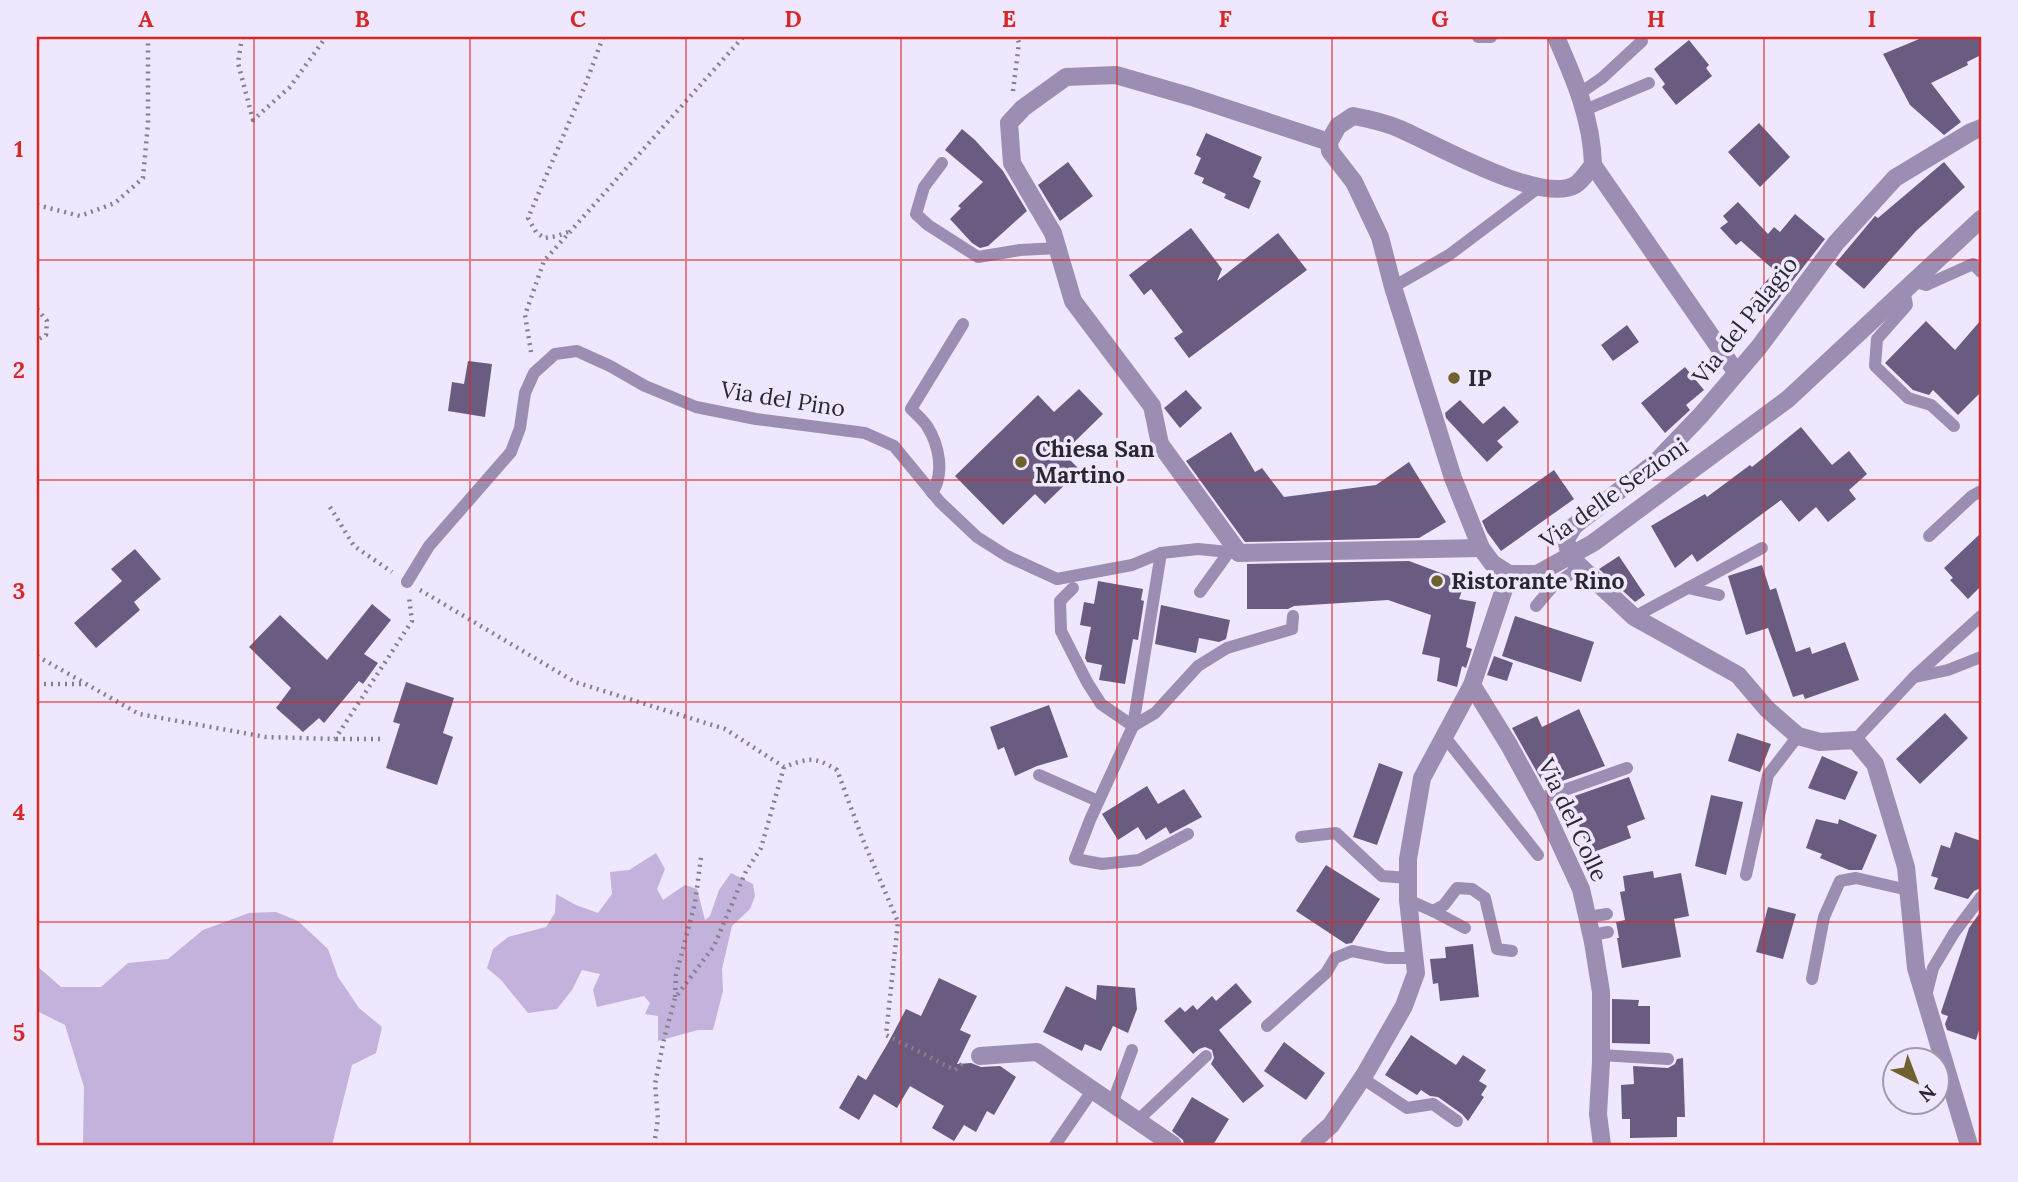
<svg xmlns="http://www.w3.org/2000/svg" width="2018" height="1182" viewBox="0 0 2018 1182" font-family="Lora,serif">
	<rect width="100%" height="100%" fill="#efe7fd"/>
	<g fill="#c2b2dc">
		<path d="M656 853 665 869 657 889 663 900 685 885 697 889 705 920 710 916 719 890 731 873 753 884 755 896 750 909 732 926 722 969 723 991 713 1030H698L658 1041V1016L645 1014 650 1003 644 996 597 1007 593 990 600 974 582 970 572 990 557 1009 528 1013 501 980 487 968 493 949 508 937 546 927 555 913 556 894 576 905 598 913 612 894 610 872 629 870Z"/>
		<path d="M276 912 298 921 328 949 338 977 359 1008 382 1027 376 1053 352 1065 332 1145H83L84 1087 65 1025 37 1011V966L61 987H101L128 963 168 959 203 930 249 913Z"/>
	</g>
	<g fill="#6a5c81">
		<path d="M1924 37H1981V55L1967 62 1968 65 1931 83 1961 122 1944 135 1910 105 1883 54Z"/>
		<path d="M1689 40 1709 65 1706 68 1712 76 1676 105 1662 87 1665 84 1654 69Z"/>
		<path d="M1759 123 1790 157 1760 187 1728 152Z"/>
		<path d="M962 129 975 140 1003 171 1027 211 988 246 980 248 972 243 950 219 961 208 958 206 983 182 945 150Z"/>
		<path d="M1206 133 1262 157 1253 177 1261 181 1249 209 1224 198 1226 194 1202 183 1204 178 1194 174 1201 158 1196 155Z"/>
		<path d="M1068 162 1093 196 1060 221 1038 185Z"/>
		<path d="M1944 162 1965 187 1916 231 1864 289 1835 264 1875 216 1878 218Z"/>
		<path d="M1738 202 1768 234 1774 227 1780 232 1795 214 1825 239 1767 314 1750 300 1775 271 1741 241 1736 245 1720 228 1728 222 1723 216Z"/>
		<path d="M1191 228 1222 269 1217 281 1278 233 1307 270 1189 358 1174 338 1183 332 1151 289 1144 295 1129 275Z"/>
		<path d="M1981 320V392L1958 415 1933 390 1929 395 1913 390 1885 363 1926 321 1955 350Z"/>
		<path d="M1627 325 1639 342 1613 361 1601 345Z"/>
		<path d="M468 361 492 364 485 417 448 411 452 382 464 384Z"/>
		<path d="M1685 367 1704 390 1686 405 1690 410 1665 433 1641 403Z"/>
		<path d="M1079 389 1103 414 1063 453 1080 470 1045 504 1035 494 1003 525 955 476 1038 395 1054 412Z"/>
		<path d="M1186 390 1202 408 1180 428 1164 408Z"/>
		<path d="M1460 400 1483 424 1504 406 1519 422 1497 441 1503 447 1487 462 1446 418 1445 413Z"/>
		<path d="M1801 427 1832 465 1849 451 1867 474 1849 490 1856 499 1828 522 1816 507 1799 522 1781 500 1697 562 1692 554 1675 568 1651 526 1705 494 1707 497 1750 465 1752 467Z"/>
		<path d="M1231 432 1255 472 1262 468 1284 497 1376 485 1409 462 1446 522 1419 538 1245 542 1186 461Z"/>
		<path d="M1554 470 1574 499 1501 551 1487 532 1482 521Z"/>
		<path d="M1981 533V586L1968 599 1950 580 1953 578 1944 568Z"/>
		<path d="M135 549 161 579 134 602 140 610 96 648 74 623 122 581 111 569Z"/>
		<path d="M1619 556 1645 595 1635 602 1599 569Z"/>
		<path d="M1409 561 1465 582 1459 599 1476 602 1466 647 1472 649 1466 668 1462 666 1457 687 1437 681 1440 658 1422 654 1431 615 1388 600 1294 606 1288 609H1247V564Z"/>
		<path d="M1762 565 1770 590 1776 588 1796 652 1810 647 1812 654 1845 642 1859 680 1805 699 1803 694 1793 697 1768 628 1746 635 1728 576Z"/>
		<path d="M1098 581 1143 589 1141 600 1144 601 1138 640 1133 639 1125 684 1099 680 1102 665 1087 662 1085 658 1091 627 1080 625 1084 602 1094 604Z"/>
		<path d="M372 604 391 620 364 654 378 663 363 684 359 681 324 723 319 718 303 732 276 708 291 688 249 647 280 615 327 660Z"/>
		<path d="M1161 605 1230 620 1226 639 1219 642 1199 638 1196 653 1155 644Z"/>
		<path d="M1515 616 1594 642 1581 682 1502 656Z"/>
		<path d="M1494 656 1513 663 1507 681 1487 675Z"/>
		<path d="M406 682 454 698 443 733 453 737 437 785 386 768 400 724 393 722Z"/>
		<path d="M1049 705 1068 757 1037 766 1015 776 1004 747 998 750 990 727Z"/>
		<path d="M1579 709 1605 766 1562 781 1559 773 1542 781 1512 728 1537 716 1542 727Z"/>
		<path d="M1945 713 1968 738 1920 784 1896 759Z"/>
		<path d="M1737 733 1771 744 1760 772 1728 761Z"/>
		<path d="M1822 756 1858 772 1845 800 1808 788Z"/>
		<path d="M1379 763 1403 772 1377 845 1353 837Z"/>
		<path d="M1629 777 1645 819 1627 826 1631 838 1594 852 1591 842 1586 844 1569 798Z"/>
		<path d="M1147 786 1158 804 1184 789 1202 817 1170 834 1166 827 1146 840 1138 827 1118 840 1102 814Z"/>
		<path d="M1711 795 1743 802 1726 875 1695 866Z"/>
		<path d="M1816 819 1838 824 1839 819 1877 835 1862 870H1849L1820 858 1822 854 1806 848Z"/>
		<path d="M1955 832 1981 841V888L1974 891 1968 899 1934 889 1938 878 1931 876 1941 845 1950 848Z"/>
		<path d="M1326 865 1380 899 1352 943 1346 944 1296 911Z"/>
		<path d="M1653 871 1654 878 1681 873 1689 916 1674 919 1681 957 1622 968 1617 938H1619L1616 922 1625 920 1620 892 1625 891 1623 876Z"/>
		<path d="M1768 907 1796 914 1783 959 1756 952Z"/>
		<path d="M1981 911V1024L1976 1040 1947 1030 1945 1024 1948 1016 1942 1014 1941 1012 1969 928Z"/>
		<path d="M1473 944 1479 997 1440 1001 1438 983 1433 984 1430 959 1446 958 1445 947Z"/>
		<path d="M939 978 977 996 960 1030 971 1035 957 1064 971 1063 981 1067 1000 1066 1016 1077 994 1115 987 1111 976 1132 964 1125 954 1141 932 1128 944 1106 910 1086 897 1108 874 1094 859 1120 839 1108 858 1075 866 1080 888 1043 906 1009 921 1016Z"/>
		<path d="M1236 983 1252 1002 1219 1030 1264 1086 1243 1103 1211 1064 1214 1058 1212 1050 1205 1047 1199 1049 1193 1054 1164 1021 1180 1007 1185 1012 1193 1005 1197 1010 1212 996 1216 1001Z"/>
		<path d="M1097 985 1135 988 1137 1009 1128 1033 1113 1026 1101 1051 1085 1044 1082 1051 1043 1032 1066 986 1096 1000Z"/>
		<path d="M1612 999 1639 1000 1638 1006H1650V1044L1612 1043Z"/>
		<path d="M1411 1035 1456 1065 1463 1055 1486 1070 1479 1081 1487 1086 1481 1095 1484 1097 1468 1121 1462 1114 1438 1097 1430 1096 1421 1090 1417 1095 1385 1075Z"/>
		<path d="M1284 1042 1325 1073 1306 1100 1264 1071Z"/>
		<path d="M1683 1058 1685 1117H1677V1137L1630 1138V1119H1622L1621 1085 1634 1084 1633 1066 1668 1068 1675 1064 1677 1059Z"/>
		<path d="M1192 1097 1229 1119 1213 1145H1184L1183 1140 1172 1131Z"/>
	</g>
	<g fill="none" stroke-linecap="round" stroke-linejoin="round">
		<g stroke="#85808e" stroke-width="4.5" stroke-dasharray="2 5" stroke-linecap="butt">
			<path d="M242 37 238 63 253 120 290 87 326 37"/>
			<path d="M1013 91 1019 43 1017 37"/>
			<path d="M37 205 80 216 115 203 143 178 148 123V37"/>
			<path d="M568 232 557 236 544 238 536 232 528 218 586 83 603 37"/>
			<path d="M37 309 47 321 46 335 37 340"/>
			<path d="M531 352 525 315 544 261 743 37"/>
			<path d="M330 507 354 546 392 572"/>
			<path d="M420 590 575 682 725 729 784 767C809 758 814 756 837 770L863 840 898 922 886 1035 955 1070 963 1063"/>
			<path d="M37 656 139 714 266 737 335 739 412 621 409 597"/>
			<path d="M37 684H85"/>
			<path d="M336 739H381"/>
			<path d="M675 997 676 975 695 903 701 857"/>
			<path d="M654 1145 658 1119 655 1084 664 1039 675 998 714 946 746 871 761 848 784 767"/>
		</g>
		<g stroke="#9c8eb2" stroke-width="12">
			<path d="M1478 37H1491"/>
			<path d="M1580 93 1602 78 1642 41"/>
			<path d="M1585 110 1649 83"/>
			<path d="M942 163 924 187 916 214 928 225 978 257 1020 250 1058 248"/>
			<path d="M1914 281 1926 285 1973 264 1981 272"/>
			<path d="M1393 287 1449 255 1538 188"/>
			<path d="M1904 290 1907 305 1877 339 1875 366 1908 398 1931 405 1954 426"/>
			<path d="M932 493C945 473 939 445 927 426 923 420 916 414 911 409L963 324"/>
			<path d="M1929 536 1972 496 1981 491"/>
			<path d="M1161 553 1133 726 1090 820 1075 859 1102 864 1139 860 1188 834"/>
			<path d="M407 582 429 546 511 452 520 428 525 393 534 373 555 354 577 351 610 366 645 386 696 407 756 419 865 433 894 446 940 502 977 537 1007 556 1057 579 1132 565 1161 553 1198 549 1239 553"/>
			<path d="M1073 588 1060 601 1061 631 1087 682 1101 704 1133 726 1155 713 1198 666 1227 648 1292 629 1293 616"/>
			<path d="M1688 588 1719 595"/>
			<path d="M1200 592 1229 552"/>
			<path d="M1536 606 1553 586 1580 567"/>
			<path d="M1634 617 1762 548"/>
			<path d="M1915 677 1948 670 1981 657"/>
			<path d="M1444 736 1538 855"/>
			<path d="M1855 740 1914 677 1981 616"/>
			<path d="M1039 775 1098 801"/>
			<path d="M1539 799 1627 768"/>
			<path d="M1301 837 1336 833 1382 876 1408 878"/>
			<path d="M1746 875 1768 775 1798 736"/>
			<path d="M1408 900 1433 911 1444 905 1457 888 1472 889 1485 898 1497 949 1512 951"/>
			<path d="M1433 911 1465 928"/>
			<path d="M1588 917 1607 914"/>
			<path d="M1592 935 1608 932"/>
			<path d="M1812 979 1824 917 1840 881 1856 878 1908 890"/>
			<path d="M1926 996 1933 968 1954 933 1981 897"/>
			<path d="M1267 1026 1326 973 1335 958 1352 951 1387 958H1414"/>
			<path d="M1600 1055 1668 1059"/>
			<path d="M1362 1078 1407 1108 1433 1104 1457 1121"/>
			<path d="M1112 1104 1132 1050"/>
			<path d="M1137 1121 1206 1056"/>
			<path d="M1055 1145 1092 1091"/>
		</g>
		<g stroke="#9c8eb2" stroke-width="18">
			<path d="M1329 142 1192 97 1116 75 1066 77 1023 108 1009 123 1012 163 1053 233 1073 301 1152 406 1160 444 1239 553 1481 548"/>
			<path d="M1593 165 1736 372"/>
			<path d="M1509 574 1472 685 1509 745 1544 809 1581 889 1593 942 1601 992V1062L1598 1114 1602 1145"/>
			<path d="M980 1056 1037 1052 1173 1145"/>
			<path d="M1309 1145 1331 1125 1365 1074 1404 1006 1416 973 1408 900V859L1422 778 1472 685"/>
			<path d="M1969 1145 1916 968 1906 867 1875 764 1855 740 1820 742 1798 736 1767 709 1738 675 1634 617 1570 557 1566 539 1574 526 1656 462 1701 415 1759 347 1836 243 1895 178 1971 132 1981 128"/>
		</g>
		<path stroke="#9c8eb2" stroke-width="18" d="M1556 37C1574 78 1592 119 1593 165 1588 171 1582 181 1575 185 1541 205 1435 144 1400 129 1384 122 1370 119 1353 116L1338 126 1329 142 1330 151 1354 182 1380 237 1393 287 1453 478 1481 548 1492 563 1509 574H1537L1593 543 1788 399 1981 219"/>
	</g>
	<path fill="none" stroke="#d62828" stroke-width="2" stroke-opacity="0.55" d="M254 37V1145M470 37V1145M686 37V1145M901 37V1145M1117 37V1145M1332 37V1145M1548 37V1145M1764 37V1145M37 260H1981M37 480H1981M37 702H1981M37 922H1981"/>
	<g fill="#70612e" stroke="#efe7fd" stroke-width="2.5">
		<circle cx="1454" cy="378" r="7"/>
		<circle cx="1021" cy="462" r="7"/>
		<circle cx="1437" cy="581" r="7"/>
	</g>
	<g text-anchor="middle" stroke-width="7" stroke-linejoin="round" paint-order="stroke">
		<g font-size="23" fill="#2a272f" stroke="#efe7fd">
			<text transform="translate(1745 320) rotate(-52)" y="8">Via del Palagio</text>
			<text transform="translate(783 399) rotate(9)" y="8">Via del Pino</text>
			<text transform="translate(1614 493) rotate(-35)" y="8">Via delle Sezioni</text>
			<text transform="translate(1573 820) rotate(65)" y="8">Via del Colle</text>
		</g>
		<g font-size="23" font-weight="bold" fill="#2a272f" stroke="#efe7fd" text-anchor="start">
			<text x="1468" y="386">IP</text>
			<text x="1035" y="457">Chiesa San<tspan x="1035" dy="26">Martino</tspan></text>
			<text x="1451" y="589">Ristorante Rino</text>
		</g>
	</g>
	<rect width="2018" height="1182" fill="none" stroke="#efe7fd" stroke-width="77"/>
	<g transform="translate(1916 1081) rotate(138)"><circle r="33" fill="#efe7fd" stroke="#a09aab" stroke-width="2"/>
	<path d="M0-5L12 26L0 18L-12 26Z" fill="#70612e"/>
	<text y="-10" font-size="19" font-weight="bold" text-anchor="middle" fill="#2a272f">N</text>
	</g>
	<rect x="38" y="38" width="1942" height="1106" fill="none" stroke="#d62828" stroke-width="2.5"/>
	<g font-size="23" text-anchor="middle" font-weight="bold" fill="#d62828">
		<text x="146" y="27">A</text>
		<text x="362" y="27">B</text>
		<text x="578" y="27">C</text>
		<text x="793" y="27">D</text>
		<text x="1009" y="27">E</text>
		<text x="1225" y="27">F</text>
		<text x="1440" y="27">G</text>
		<text x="1656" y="27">H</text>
		<text x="1872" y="27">I</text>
		<text x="19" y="157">1</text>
		<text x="19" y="378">2</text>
		<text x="19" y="599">3</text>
		<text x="19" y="820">4</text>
		<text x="19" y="1041">5</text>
	</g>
</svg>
